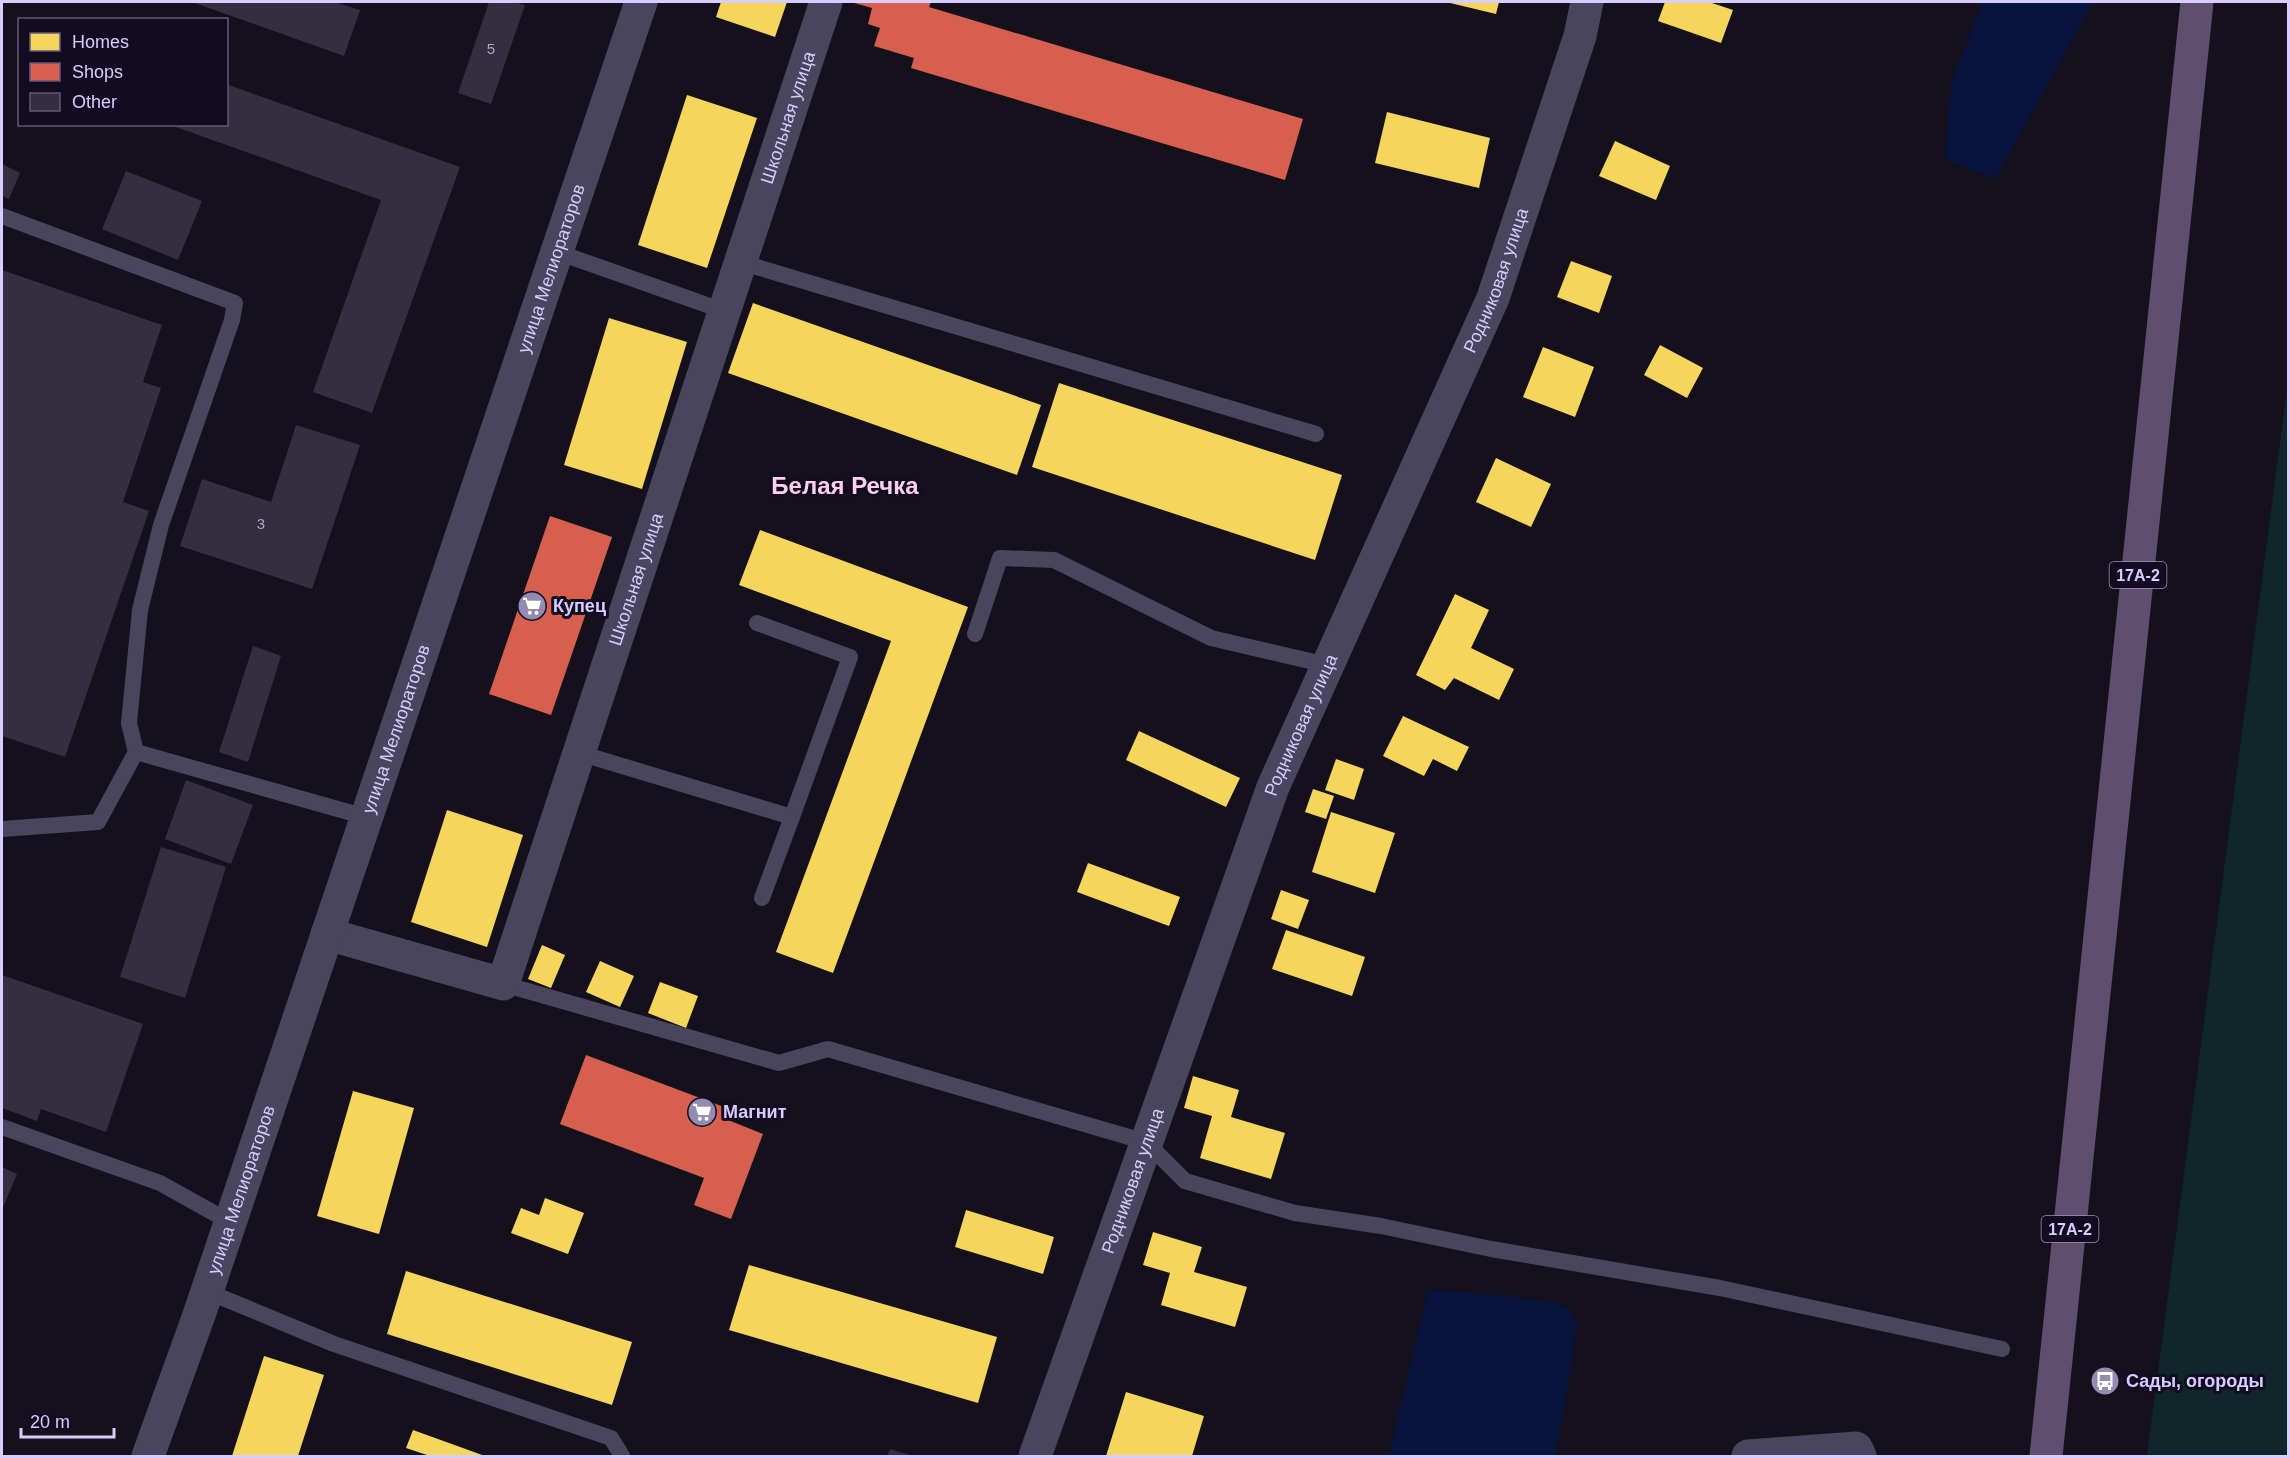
<svg xmlns="http://www.w3.org/2000/svg" width="2290" height="1458" viewBox="0 0 2290 1458" font-family="Arial,sans-serif">
	<rect width="100%" height="100%" fill="#14111d"/>
	<path fill="#0f272b" d="M2288 382V1456H2147Z"/>
	<g fill="#06143e">
		<path d="M1983 2H2093L1995 179 1945 159 1952 80Z"/>
		<path d="M1428 1290 1500 1295 1555 1303 1568 1308 1577 1322 1563 1416 1555 1456H1389Z"/>
	</g>
	<g fill="#f6d55c">
		<path d="M721 2H787L775 37 716 17Z"/>
		<path d="M1446 2H1499L1496 14Z"/>
		<path d="M1665 2H1709L1733 10 1721 43 1658 21Z"/>
		<path d="M687 95 757 118 707 268 638 245Z"/>
		<path d="M1387 112 1490 138 1479 188 1375 163Z"/>
		<path d="M1615 141 1670 166 1656 200 1599 176Z"/>
		<path d="M1571 261 1612 276 1599 313 1557 297Z"/>
		<path d="M753 303 1041 405 1017 475 728 373Z"/>
		<path d="M609 318 687 342 642 489 564 465Z"/>
		<path d="M1660 345 1703 368 1687 398 1644 375Z"/>
		<path d="M1543 347 1594 367 1575 417 1523 397Z"/>
		<path d="M1059 383 1342 475 1315 560 1032 467Z"/>
		<path d="M1496 458 1551 484 1531 527 1476 502Z"/>
		<path d="M760 530 968 607 833 973 776 952 891 641 739 585Z"/>
		<path d="M1455 594 1489 610 1471 648 1514 669 1499 700 1454 678 1445 690 1416 675Z"/>
		<path d="M1403 716 1469 747 1457 771 1433 759 1424 776 1383 756Z"/>
		<path d="M1139 731 1240 778 1226 807 1126 760Z"/>
		<path d="M1336 759 1364 769 1354 800 1325 790Z"/>
		<path d="M1313 789 1334 796 1326 819 1305 812Z"/>
		<path d="M447 810 523 835 487 947 411 922Z"/>
		<path d="M1331 812 1395 833 1375 893 1312 872Z"/>
		<path d="M1088 863 1180 897 1169 926 1077 892Z"/>
		<path d="M1281 890 1309 900 1298 929 1271 919Z"/>
		<path d="M1286 930 1365 957 1352 996 1272 969Z"/>
		<path d="M542 945 565 955 551 988 528 979Z"/>
		<path d="M600 961 634 976 620 1007 586 992Z"/>
		<path d="M660 982 698 996 686 1028 648 1013Z"/>
		<path d="M1193 1076 1239 1090 1231 1117 1285 1133 1271 1179 1200 1158 1212 1116 1184 1108Z"/>
		<path d="M353 1091 414 1108 379 1234 317 1216Z"/>
		<path d="M545 1198 584 1213 568 1254 511 1233 521 1208 539 1215Z"/>
		<path d="M966 1210 1054 1237 1043 1274 955 1247Z"/>
		<path d="M1153 1232 1202 1247 1194 1272 1247 1287 1235 1327 1161 1305 1170 1273 1143 1265Z"/>
		<path d="M749 1265 997 1337 978 1403 729 1330Z"/>
		<path d="M406 1271 632 1342 612 1405 387 1334Z"/>
		<path d="M264 1356 324 1375 298 1456H232Z"/>
		<path d="M1126 1392 1204 1416 1192 1456H1106Z"/>
		<path d="M413 1430 485 1456H430L406 1448Z"/>
	</g>
	<g fill="#d6604d">
		<path d="M851 2H931L929 7 1303 119 1285 180 911 68 914 58 874 46 880 28 868 24 872 8Z"/>
		<path d="M550 516 612 537 551 715 489 694Z"/>
		<path d="M586 1055 732 1110 728 1120 763 1134 731 1219 694 1205 704 1178 560 1124Z"/>
	</g>
	<g fill="#332e40">
		<path d="M192 2H334L360 10 344 56Z"/>
		<path d="M489 2H514L525 5 491 104 458 93Z"/>
		<path d="M226 84 460 167 372 413 313 392 381 200 170 125 226 124Z"/>
		<path d="M2 164 20 173 9 199 2 196Z"/>
		<path d="M126 171 202 201 178 260 102 229Z"/>
		<path d="M2 270 162 325 143 382 161 388 123 502 149 511 65 757 2 736Z"/>
		<path d="M296 425 360 445 312 589 180 546 202 479 271 502Z"/>
		<path d="M253 646 281 656 248 762 219 752Z"/>
		<path d="M186 780 253 805 231 864 165 839Z"/>
		<path d="M161 847 226 867 185 998 120 977Z"/>
		<path d="M2 975 143 1024 106 1132 41 1109 37 1121 2 1108Z"/>
		<path d="M2 1167 17 1174 2 1210Z"/>
		<path d="M890 1449 914 1456H887Z"/>
	</g>
	<g fill="none" stroke-linecap="round" stroke-linejoin="round">
		<g stroke="#49455e" stroke-width="16">
			<path d="M2 216 235 303 232 320 161 525 140 610 129 723 136 752"/>
			<path d="M557 252 724 311"/>
			<path d="M740 262 1316 434"/>
			<path d="M975 634 1000 558 1054 560 1211 638 1327 665"/>
			<path d="M579 753 792 817 850 657 757 623"/>
			<path d="M2 829 98 822 136 752 366 817"/>
			<path d="M762 898 792 817"/>
			<path d="M503 984 779 1063 828 1049 1146 1142 1185 1181 1295 1213 1381 1226 1491 1249 1720 1288 2002 1349"/>
			<path d="M2 1127 160 1183 230 1222"/>
			<path d="M206 1291 334 1344 611 1438 622 1456"/>
		</g>
		<g stroke="#49455e" stroke-width="33">
			<path id="s1" d="M327 934 503 984 826 2"/>
			<path id="s2" d="M1035 1456 1273 787 1493 298 1580 36 1587 2"/>
			<path d="M1748 1456 1856 1448 1860 1456"/>
		</g>
		<path stroke="#49455e" stroke-width="33" id="s3" d="M148 1456 199 1315 641 2"/>
		<path stroke="#5f4e70" stroke-width="33" d="M2046 1456 2197 2"/>
	</g>
	<defs>
		<g id="supermarket-disc" transform="scale(1.5)"><circle r="9.5" fill="#938bb0" stroke="#120c22"/><path d="M-6-5.5h2.5l.6 2H6L4.5 2H-2.5L-4.4-4H-6ZM-1.5 3.2a1.3 1.3 0 1 0 .1 0ZM3 3.2a1.3 1.3 0 1 0 .1 0Z" fill="#fff"/></g>
		<g id="bus-disc" transform="scale(1.5)"><circle r="9.5" fill="#938bb0" stroke="#120c22"/><path d="M-5-6H5V4H4V6H2V4H-2V6H-4V4H-5ZM-3.5-4V0h7V-4ZM-3.5 1.2v1.5H-2V1.2ZM2 1.2v1.5H3.5V1.2Z" fill="#fff"/></g>
	</defs>
	<g fill-rule="evenodd">
		<use href="#supermarket-disc" x="532" y="606"/>
		<use href="#supermarket-disc" x="702" y="1112"/>
		<use href="#bus-disc" x="2105" y="1381"/>
	</g>
	<g text-anchor="middle" stroke-width="6" stroke-linejoin="round" paint-order="stroke">
		<g font-size="15" fill="#afa5cf">
			<text x="491" y="54">5</text>
			<text x="261" y="529">3</text>
		</g>
		<g fill="#120c22" stroke="#9d93bd" stroke-width="1.5">
			<rect x="2109.5" y="562" width="57" height="26" rx="4.5"/>
			<rect x="2041.5" y="1216" width="57" height="26" rx="4.5"/>
		</g>
		<g font-size="16" font-weight="bold" fill="#d8cdff">
			<text x="2138" y="581">17А-2</text>
			<text x="2070" y="1235">17А-2</text>
		</g>
		<g font-size="18" fill="#d8cdff" stroke="#120c22">
			<text dy="6" stroke="none"><textPath href="#s1" startOffset="1095">Школьная улица</textPath></text>
			<text dy="6" stroke="none"><textPath href="#s3" startOffset="1254">улица Мелиораторов</textPath></text>
			<text dy="6" stroke="none"><textPath href="#s2" startOffset="1264">Родниковая улица</textPath></text>
			<text dy="6" stroke="none"><textPath href="#s1" startOffset="609">Школьная улица</textPath></text>
			<text dy="6" stroke="none"><textPath href="#s2" startOffset="778">Родниковая улица</textPath></text>
			<text dy="6" stroke="none"><textPath href="#s3" startOffset="768">улица Мелиораторов</textPath></text>
			<text dy="6" stroke="none"><textPath href="#s2" startOffset="292">Родниковая улица</textPath></text>
			<text dy="6" stroke="none"><textPath href="#s3" startOffset="282">улица Мелиораторов</textPath></text>
		</g>
		<g font-size="18" font-weight="bold" fill="#d8cdff" stroke="#120c22" text-anchor="start">
			<text x="553" y="612">Купец</text>
			<text x="723" y="1118">Магнит</text>
			<text x="2126" y="1387">Сады, огороды</text>
		</g>
		<g font-size="24" font-weight="bold" fill="#ffcfe8" stroke="#120c22">
			<text x="845" y="494">Белая Речка</text>
		</g>
	</g>
	<rect width="2290" height="1458" fill="none" stroke="#d8cdff" stroke-width="6"/>
	<rect x="18" y="18" width="210" height="108" fill="#120c22" stroke="#61597a" stroke-width="1.5"/>
	<rect x="30" y="33" width="30" height="18" fill="#f6d55c" stroke="#61597a" stroke-width="1.5"/>
	<text x="72" y="48" font-size="18" fill="#d8cdff">Homes</text>
	<rect x="30" y="63" width="30" height="18" fill="#d6604d" stroke="#61597a" stroke-width="1.5"/>
	<text x="72" y="78" font-size="18" fill="#d8cdff">Shops</text>
	<rect x="30" y="93" width="30" height="18" fill="#332e40" stroke="#61597a" stroke-width="1.5"/>
	<text x="72" y="108" font-size="18" fill="#d8cdff">Other</text>
	<path d="M21 1428v9h93v-9" fill="none" stroke="#d8cdff" stroke-width="3"/>
	<text x="30" y="1428" font-size="18" fill="#d8cdff" stroke="#120c22" stroke-width="4.5" paint-order="stroke">20 m</text>
</svg>
